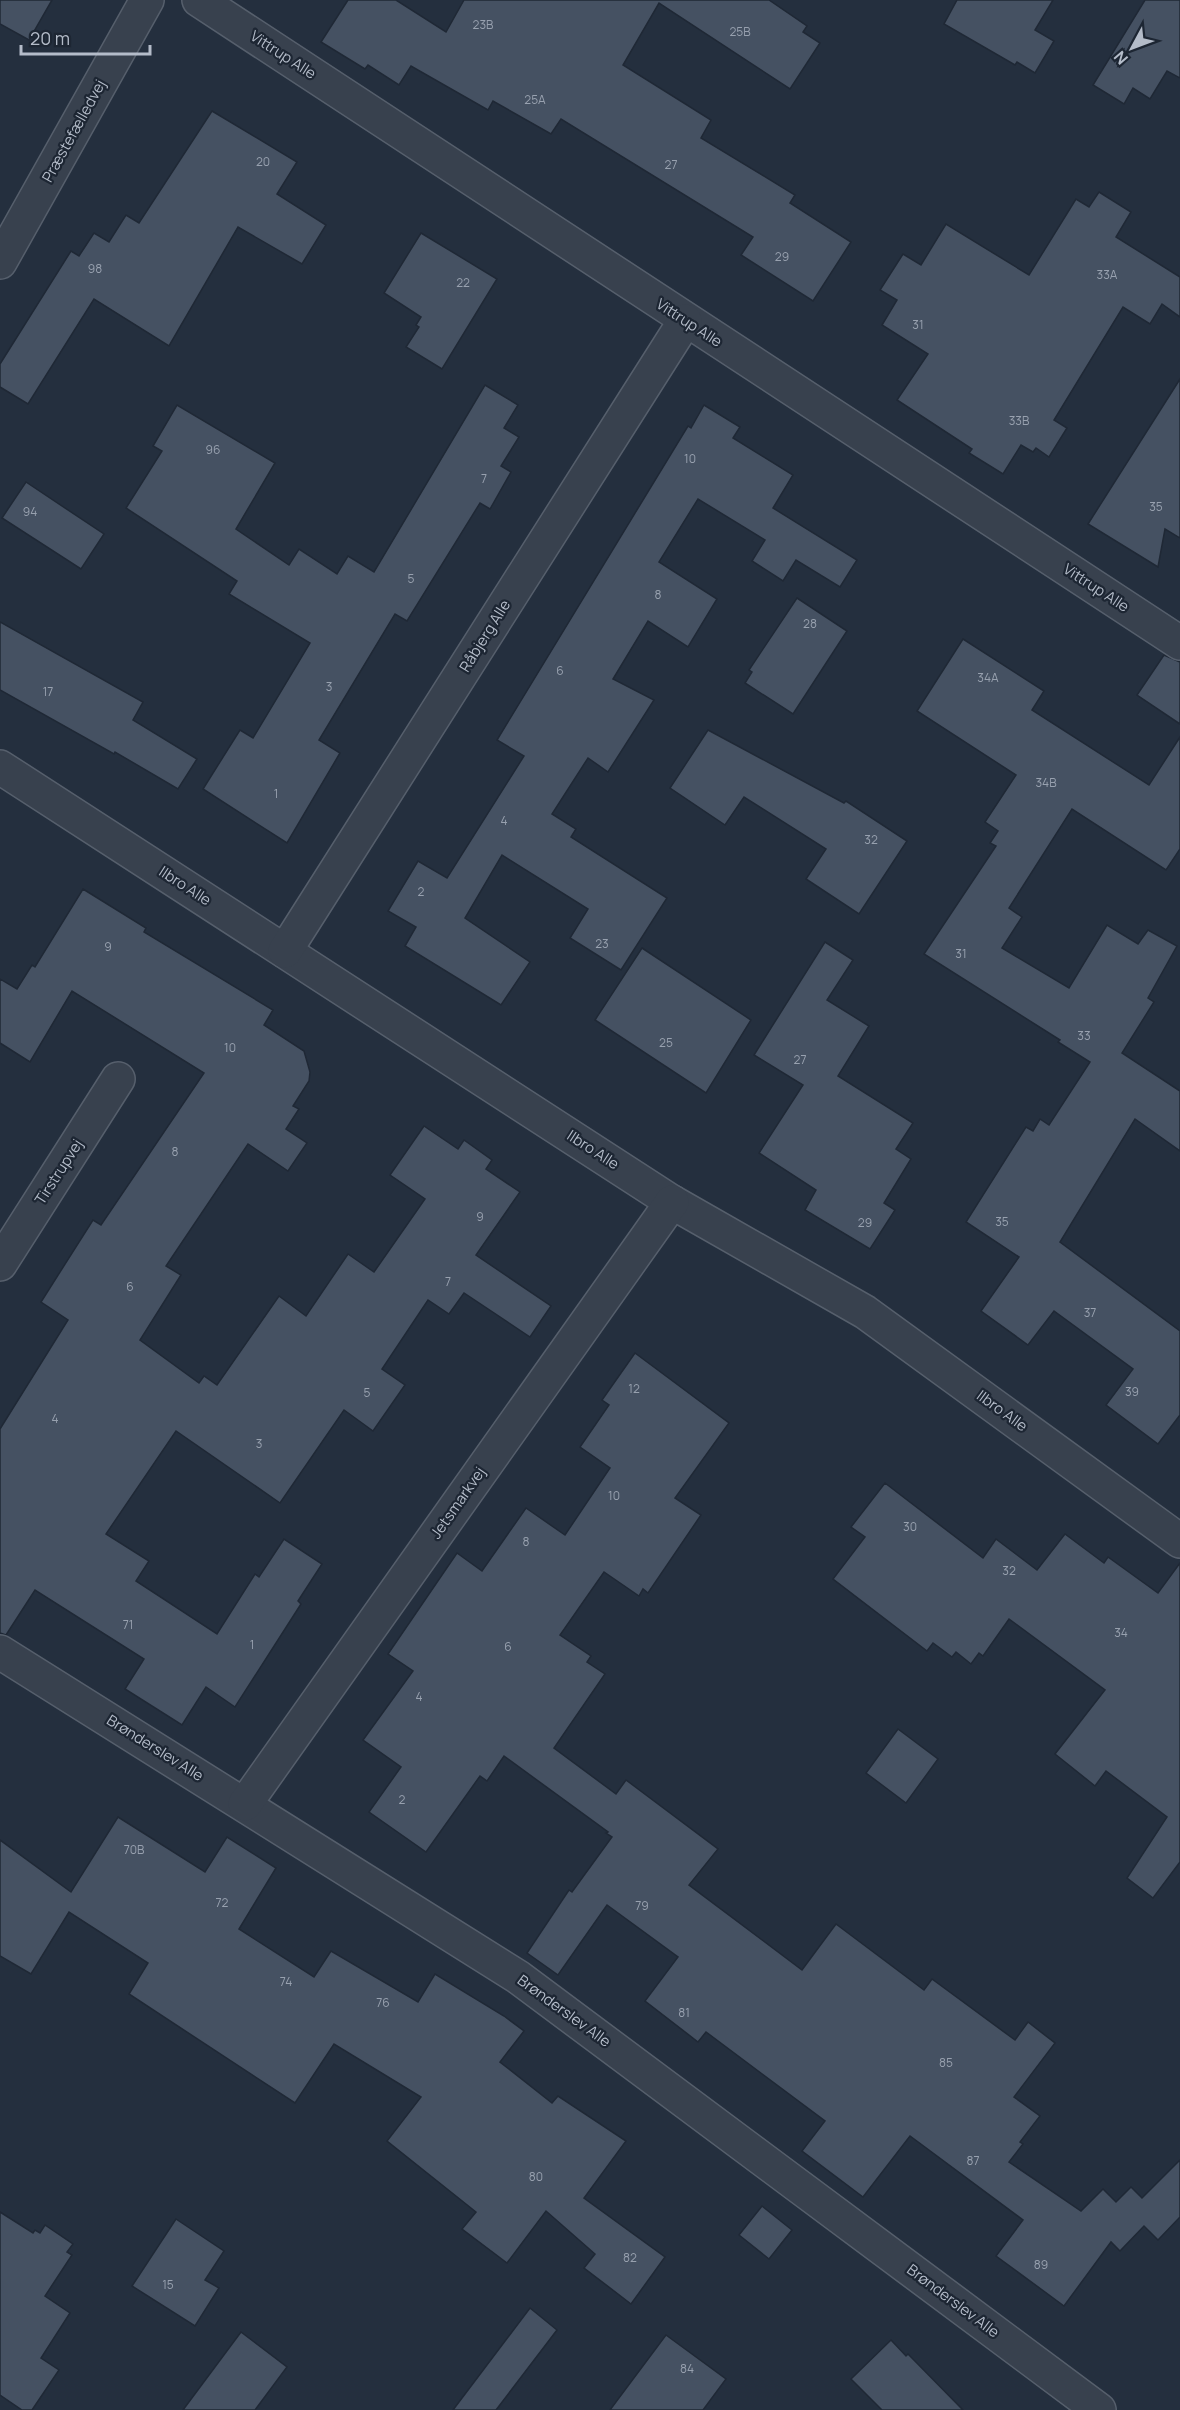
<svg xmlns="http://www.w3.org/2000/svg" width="1180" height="2410" viewBox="0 0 1180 2410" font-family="Manrope,sans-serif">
	<rect width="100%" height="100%" fill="#242f3e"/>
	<g fill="#455162" stroke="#1f2835" stroke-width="1.5">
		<path d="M0 0H52L29 40 0 24Z"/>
		<path d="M348 0H396L446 32 464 0H769L807 26 803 32 820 43 790 89 659 3 623 65 711 120 701 138 795 195 790 203 851 242 813 301 741 255 753 237 561 119 551 134 493 101 488 110 411 66 399 85 368 65 365 69 321 42Z"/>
		<path d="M957 0H1053L1035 30 1054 41 1035 73 1017 62 1015 65 944 24Z"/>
		<path d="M1145 0H1180V78L1167 71 1150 99 1133 88 1124 104 1093 85Z"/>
		<path d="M212 111 297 162 277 194 326 225 302 264 238 227 169 346 94 299 28 404 0 387V364L71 251 79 256 94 233 109 242 126 215 139 223Z"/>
		<path d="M1099 192 1131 212 1116 237 1180 277V317L1162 304 1150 324 1123 307 1054 420 1067 428 1049 457 1036 448 1033 452 1021 445 1003 474 969 453 972 449 897 400 928 354 882 325 897 300 880 290 903 254 921 265 946 224 1029 275 1076 199 1089 207Z"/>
		<path d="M421 233 497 279 442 369 406 347 419 327 416 325 421 317 384 293Z"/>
		<path d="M1180 379V538L1165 529 1158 567 1088 524Z"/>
		<path d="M485 385 518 405 504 428 519 437 501 466 511 472 490 509 480 503 407 621 395 614 319 740 340 753 287 843 203 789 240 730 253 738 310 643 229 594 237 581 126 508 162 451 153 446 177 405 275 463 236 529 289 565 299 549 337 574 348 556 374 572Z"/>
		<path d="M704 405 740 427 733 438 793 475 773 508 857 560 840 587 796 560 783 581 752 561 765 540 698 499 659 562 717 599 688 647 648 621 613 679 654 700 608 772 588 758 552 814 576 829 571 837 667 898 621 970 570 938 588 909 502 855 465 918 530 962 501 1005 405 946 416 927 388 911 418 861 447 878 524 756 497 740 688 426 691 428Z"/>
		<path d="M26 482 104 534 81 569 2 518Z"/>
		<path d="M797 598 847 631 793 714 745 683 752 672 749 670Z"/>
		<path d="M0 622 143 702 133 720 197 759 178 789 115 752 114 754 0 690Z"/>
		<path d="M963 639 1044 691 1032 710 1149 785 1180 737V849L1166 870 1072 809 1009 908 1022 917 1002 948 1069 988 1107 925 1138 944 1148 930 1177 946 1148 998 1154 1002 1122 1053 1180 1091V1151L1135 1119 1060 1242 1180 1331V1415L1158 1444 1106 1405 1133 1369 1054 1311 1028 1345 981 1311 1019 1257 966 1222 1026 1127 1033 1131 1040 1119 1049 1125 1090 1062 1058 1042 1060 1040 924 954 996 846 990 843 998 831 985 822 1016 775 917 711Z"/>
		<path d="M1164 655 1180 662V724L1137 695Z"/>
		<path d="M708 730 844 803 846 801 907 841 859 914 806 879 826 849 744 797 725 825 670 788Z"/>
		<path d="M83 889 146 928 144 932 273 1010 264 1025 304 1051 310 1072 309 1081 293 1106 299 1109 286 1129 307 1143 288 1171 248 1144 166 1266 181 1275 140 1340 199 1383 204 1376 217 1385 279 1296 306 1316 348 1254 374 1272 425 1199 390 1175 424 1126 458 1149 464 1140 492 1160 486 1169 520 1192 476 1255 551 1306 530 1337 464 1293 449 1314 428 1300 382 1369 405 1385 373 1431 344 1410 280 1503 176 1431 106 1534 149 1561 136 1581 217 1634 255 1574 259 1577 284 1539 322 1564 298 1601 301 1604 235 1707 206 1687 182 1725 125 1689 144 1659 35 1590 6 1635 0 1633V1429L68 1320 41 1302 93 1220 101 1225 204 1073 72 991 30 1062 0 1043V979L17 989 32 965 35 967Z"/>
		<path d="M825 942 853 960 827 1000 869 1026 838 1076 913 1123 896 1149 911 1159 884 1203 895 1210 870 1249 805 1210 816 1190 759 1153 803 1085 754 1055Z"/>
		<path d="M642 948 751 1020 706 1093 595 1020Z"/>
		<path d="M635 1353 729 1423 675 1498 701 1515 648 1593 643 1589 639 1596 604 1572 560 1635 591 1656 587 1662 605 1674 554 1748 616 1794 626 1780 718 1849 689 1885 802 1970 836 1924 924 1990 932 1979 1015 2040 1028 2022 1055 2043 1014 2097 1040 2116 1020 2142 1023 2144 1009 2162 1081 2211 1103 2189 1116 2202 1131 2187 1142 2198 1180 2160V2217L1158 2240 1144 2226 1120 2251 1111 2242 1064 2306 996 2256 1023 2220 910 2136 863 2197 802 2151 825 2121 706 2032 698 2042 645 2001 678 1957 607 1905 558 1975 527 1953 569 1890 572 1892 612 1837 606 1833 608 1832 504 1756 487 1781 480 1776 426 1852 369 1812 401 1767 363 1740 413 1671 388 1654 457 1553 482 1571 526 1508 565 1535 610 1468 580 1447 609 1405 602 1400Z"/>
		<path d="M885 1483 983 1558 996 1539 1037 1570 1065 1534 1104 1563 1108 1557 1158 1593 1180 1563V1862L1153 1898 1127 1878 1167 1817 1106 1771 1095 1786 1055 1754 1105 1690 1009 1619 983 1656 979 1653 971 1664 956 1652 952 1657 933 1643 927 1651 833 1579 865 1537 851 1527Z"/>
		<path d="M898 1729 938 1759 906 1803 866 1773Z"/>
		<path d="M118 1817 205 1872 227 1837 276 1868 239 1929 314 1977 331 1951 418 2002 435 1974 504 2016 524 2031 500 2062 552 2103 558 2096 626 2141 584 2198 665 2257 631 2304 584 2268 595 2254 546 2211 507 2263 462 2229 476 2212 387 2141 421 2097 334 2044 295 2103 129 1994 148 1963 69 1912 31 1974 0 1956V1840L71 1892Z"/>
		<path d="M762 2206 792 2230 769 2259 739 2235Z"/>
		<path d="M0 2212 33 2233 35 2230 40 2233 45 2225 73 2244 67 2252 72 2255 45 2296 70 2313 41 2358 59 2370 32 2410H22L0 2395Z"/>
		<path d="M176 2219 224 2251 205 2280 219 2288 195 2326 132 2286Z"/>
		<path d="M530 2308 557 2330 496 2410H453Z"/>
		<path d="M241 2332 287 2367 255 2410H183Z"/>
		<path d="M666 2335 726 2379 703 2410H610Z"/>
		<path d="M891 2340 906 2356 908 2354 963 2410H882L851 2379Z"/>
	</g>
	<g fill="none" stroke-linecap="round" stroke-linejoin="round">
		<g stroke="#565f6c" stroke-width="36">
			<g id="minor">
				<path d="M199 0 1180 643"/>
				<path d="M0 262 147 0"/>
				<path d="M0 767 672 1202 865 1312 1180 1541"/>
				<path d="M285 951 685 321"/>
				<path d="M0 1264 118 1079"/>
				<path d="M0 1652 518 1977 1099 2410"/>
				<path d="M245 1804 672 1202"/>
			</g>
		</g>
		<use href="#minor" stroke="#38414e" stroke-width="33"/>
	</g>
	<g text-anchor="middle" stroke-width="4.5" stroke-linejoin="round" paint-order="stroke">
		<g font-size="12" fill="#98a1af">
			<text x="483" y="29">23B</text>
			<text x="740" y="36">25B</text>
			<text x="535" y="104">25A</text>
			<text x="263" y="166">20</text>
			<text x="671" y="169">27</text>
			<text x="782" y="261">29</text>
			<text x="95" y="273">98</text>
			<text x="1107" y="279">33A</text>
			<text x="463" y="287">22</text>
			<text x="918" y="329">31</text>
			<text x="1019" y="425">33B</text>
			<text x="213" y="454">96</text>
			<text x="690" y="463">10</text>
			<text x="484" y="483">7</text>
			<text x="1156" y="511">35</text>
			<text x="30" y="516">94</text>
			<text x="411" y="583">5</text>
			<text x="658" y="599">8</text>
			<text x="810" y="628">28</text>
			<text x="560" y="675">6</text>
			<text x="988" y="682">34A</text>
			<text x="329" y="691">3</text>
			<text x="48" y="696">17</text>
			<text x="1046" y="787">34B</text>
			<text x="276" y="798">1</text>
			<text x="504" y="825">4</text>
			<text x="871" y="844">32</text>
			<text x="421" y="896">2</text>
			<text x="602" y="948">23</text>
			<text x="108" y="951">9</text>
			<text x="961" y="958">31</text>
			<text x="1084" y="1040">33</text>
			<text x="666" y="1047">25</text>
			<text x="230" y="1052">10</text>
			<text x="800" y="1064">27</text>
			<text x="175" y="1156">8</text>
			<text x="480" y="1221">9</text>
			<text x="1002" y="1226">35</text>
			<text x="865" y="1227">29</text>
			<text x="448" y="1286">7</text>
			<text x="130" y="1291">6</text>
			<text x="1090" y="1317">37</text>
			<text x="634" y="1393">12</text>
			<text x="1132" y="1396">39</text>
			<text x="367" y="1397">5</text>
			<text x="55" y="1423">4</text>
			<text x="259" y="1448">3</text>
			<text x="614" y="1500">10</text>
			<text x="910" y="1531">30</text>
			<text x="526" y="1546">8</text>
			<text x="1009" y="1575">32</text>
			<text x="128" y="1629">71</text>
			<text x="1121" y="1637">34</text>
			<text x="252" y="1649">1</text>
			<text x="508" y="1651">6</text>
			<text x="419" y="1701">4</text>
			<text x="402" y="1804">2</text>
			<text x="134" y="1854">70B</text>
			<text x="222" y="1907">72</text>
			<text x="642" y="1910">79</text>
			<text x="286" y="1986">74</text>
			<text x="383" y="2007">76</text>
			<text x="684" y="2017">81</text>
			<text x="946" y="2067">85</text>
			<text x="973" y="2165">87</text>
			<text x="536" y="2181">80</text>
			<text x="630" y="2262">82</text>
			<text x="1041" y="2269">89</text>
			<text x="168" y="2289">15</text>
			<text x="687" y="2373">84</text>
		</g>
		<g font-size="15" fill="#b4bcc9" stroke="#1d2633">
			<text transform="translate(283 55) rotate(33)" y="5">Vittrup Alle</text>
			<text transform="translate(74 131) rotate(-61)" y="5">Præstefælledvej</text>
			<text transform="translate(689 323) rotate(33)" y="5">Vittrup Alle</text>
			<text transform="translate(1096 588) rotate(33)" y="5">Vittrup Alle</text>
			<text transform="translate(485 636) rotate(-58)" y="5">Råbjerg Alle</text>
			<text transform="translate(185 886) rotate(33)" y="5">Ilbro Alle</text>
			<text transform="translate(593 1150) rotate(33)" y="5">Ilbro Alle</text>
			<text transform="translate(59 1172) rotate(-57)" y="5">Tirstrupvej</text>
			<text transform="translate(1002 1411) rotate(36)" y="5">Ilbro Alle</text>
			<text transform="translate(458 1503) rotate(-55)" y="5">Jetsmarkvej</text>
			<text transform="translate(155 1748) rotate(32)" y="5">Brønderslev Alle</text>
			<text transform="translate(564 2011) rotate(36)" y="5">Brønderslev Alle</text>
			<text transform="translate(953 2301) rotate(37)" y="5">Brønderslev Alle</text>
		</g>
	</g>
	<g transform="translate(1132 48) rotate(229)" stroke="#1d2633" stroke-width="4.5" paint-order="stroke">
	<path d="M0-4.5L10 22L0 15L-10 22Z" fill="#b4bcc9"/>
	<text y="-9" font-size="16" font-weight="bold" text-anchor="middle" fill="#b4bcc9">N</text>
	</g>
	<path d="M21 45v9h129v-9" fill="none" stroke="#b4bcc9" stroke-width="3"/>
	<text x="30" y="45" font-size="18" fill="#b4bcc9" stroke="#1d2633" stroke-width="4.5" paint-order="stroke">20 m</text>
</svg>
